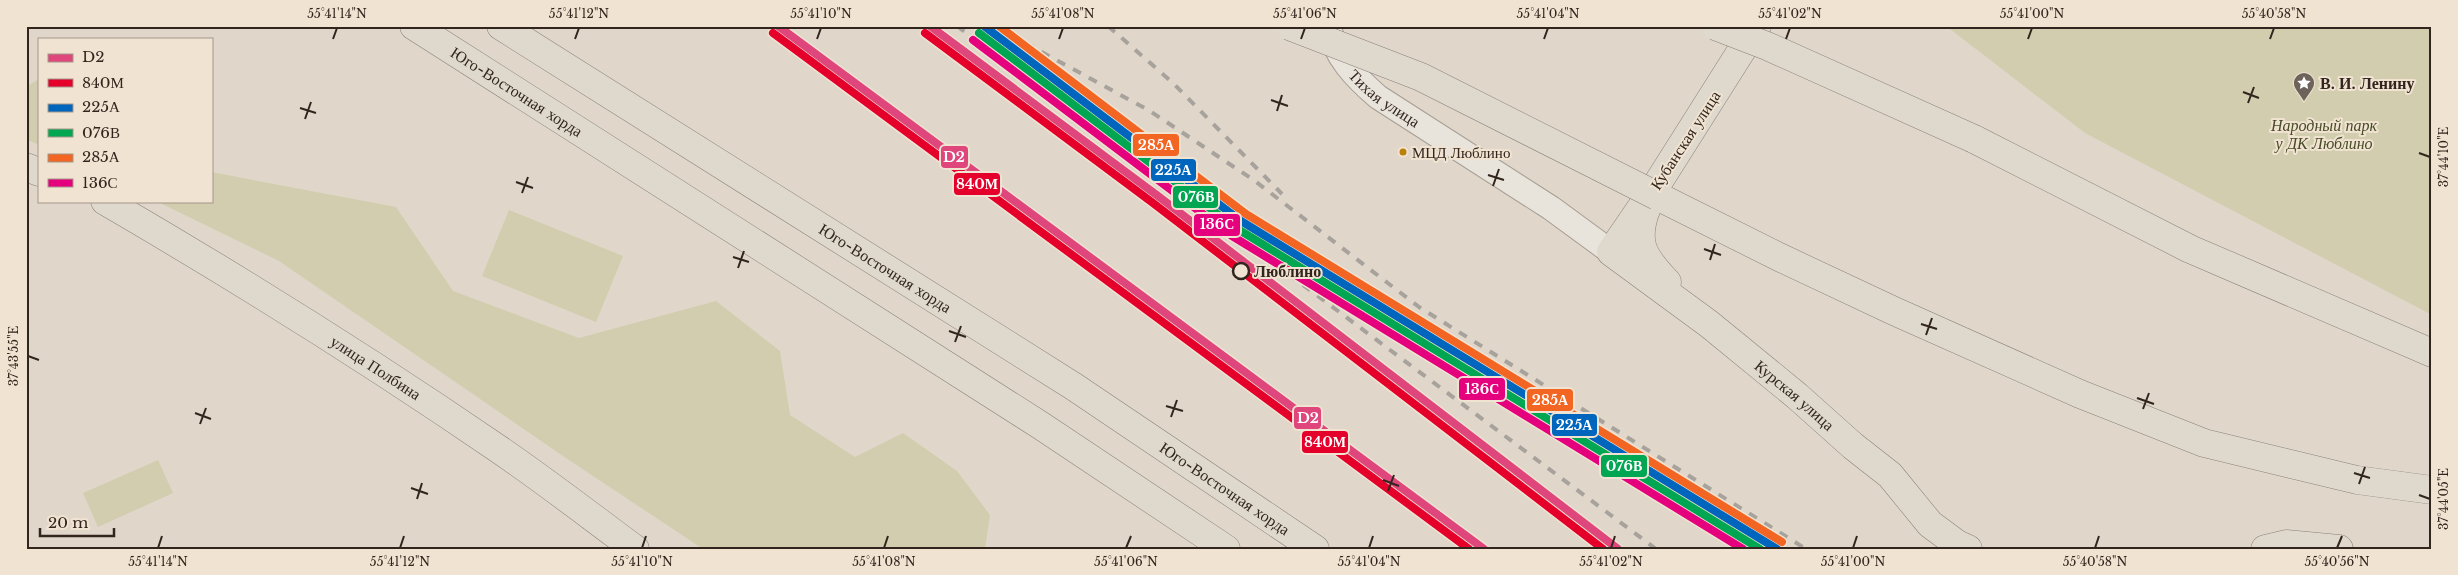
<svg xmlns="http://www.w3.org/2000/svg" width="2458" height="575" viewBox="0 0 2458 575" font-family="'Libre Baskerville',serif">
	<rect width="100%" height="100%" fill="#e0d7ca"/>
	<g fill="#d1cdae">
		<path d="M1946 26H2432V315L2085 133Z"/>
		<path d="M37 80 39 81V145L26 139V87Z"/>
		<path d="M211 172 396 207 453 291 579 338 716 301 780 351 790 415 855 457 903 433 957 471 990 515 985 549H703L563 456 279 261 156 201H211Z"/>
		<path d="M509 210 623 256 596 322 482 276Z"/>
		<path d="M158 460 173 493 98 527 83 493Z"/>
	</g>
	<g fill="none" stroke-linecap="round" stroke-linejoin="round">
		<g stroke="#a59d94" stroke-width="26">
			<g id="minor">
				<path id="s1" d="M1329 26C1334 56 1356 78 1378 97L1551 208 1611 252"/>
			</g>
		</g>
		<g stroke="#8a827b" stroke-width="29">
			<g id="major">
				<path id="s2" d="M414 26 1040 425 1226 549"/>
				<path id="s3" d="M501 26 1073 386 1315 549"/>
				<path id="s4" d="M1757 26 1654 189 1611 252 1709 324 1797 396 1853 446 1890 475 1930 524 1957 544 1968 549"/>
				<path d="M1974 139 2190 249 2432 353"/>
				<path d="M26 167 39 172"/>
				<path d="M1657 196 1779 257 1894 311 2080 394 2204 443 2357 480 2432 490"/>
				<path id="s5" d="M105 201C239 279 370 361 497 448 544 480 589 515 635 549"/>
				<path d="M1647 207C1633 242 1643 257 1667 282"/>
				<path d="M2265 549 2286 544 2339 549"/>
			</g>
		</g>
		<use href="#minor" stroke="#e8e3db" stroke-width="24"/>
		<use href="#major" stroke="#dfd8cd" stroke-width="28"/>
		<g stroke="#a7a29c" stroke-width="4" stroke-dasharray="9 9" stroke-linecap="butt">
			<path d="M957 26 1656 549"/>
			<path d="M994 26 1150 111 1255 181 1419 307 1806 549"/>
			<path d="M1108 26 1173 83 1282 194"/>
		</g>
		<g stroke="#8a827b" stroke-width="29" stroke-linecap="butt">
			<g id="major-bridge">
				<path d="M1289 26 1421 77 1657 196"/>
				<path d="M1715 26 1767 46 1974 139"/>
			</g>
		</g>
		<use href="#major-bridge" stroke="#dfd8cd" stroke-width="28"/>
		<g stroke="#f0e3d1" stroke-width="11">
			<g id="rail-1">
				<path d="M778 26 1484 549"/>
				<path d="M930 26 1158 196 1618 549"/>
			</g>
		</g>
		<g stroke="#f0e3d1" stroke-width="11">
			<g id="rail-2">
				<path d="M773 33 1469 549"/>
				<path d="M925 33 1153 203 1603 549"/>
			</g>
		</g>
		<g stroke="#f0e3d1" stroke-width="11">
			<path id="rail-3" d="M984 26 1241 221 1777 549"/>
		</g>
		<g stroke="#f0e3d1" stroke-width="11">
			<path id="rail-4" d="M979 33 1236 228 1760 549"/>
		</g>
		<g stroke="#f0e3d1" stroke-width="11">
			<path id="rail-5" d="M999 26 1246 214 1782 542"/>
		</g>
		<g stroke="#f0e3d1" stroke-width="11">
			<path id="rail-6" d="M973 40 1232 236 1743 549"/>
		</g>
		<use href="#rail-1" stroke="#df477c" stroke-width="8"/>
		<use href="#rail-2" stroke="#e4002b" stroke-width="8"/>
		<use href="#rail-3" stroke="#0065bd" stroke-width="8"/>
		<use href="#rail-4" stroke="#00a651" stroke-width="8"/>
		<use href="#rail-5" stroke="#f26522" stroke-width="8"/>
		<use href="#rail-6" stroke="#e5007d" stroke-width="8"/>
	</g>
	<path fill="none" stroke="#31251e" stroke-width="2" d="M333 39 337 28M575 39 579 28M817 39 821 28M1059 39 1063 28M1301 39 1305 28M1544 39 1548 28M1786 39 1790 28M2028 39 2032 28M2270 39 2274 28M2243 92 2259 98M1271 100 1288 106M2248 103 2254 87M300 108 316 113M1277 111 1282 95M305 119 311 102M2419 153 2430 157M1488 175 1504 180M516 182 533 188M1493 186 1499 169M522 193 528 177M1704 249 1721 255M733 257 749 262M1710 260 1715 244M738 268 744 251M1921 324 1937 329M949 331 966 337M1926 335 1932 318M955 342 961 326M28 356 39 360M2137 398 2154 404M1166 406 1183 411M2143 409 2149 393M195 413 211 419M1171 417 1177 400M200 424 206 408M2354 473 2370 478M1383 480 1399 486M2359 484 2365 467M411 488 428 494M1388 491 1394 475M2419 495 2430 499M417 499 422 483M158 548 162 536M400 548 404 536M642 548 646 536M884 548 888 536M1126 548 1131 536M1369 548 1373 536M1611 548 1615 536M1853 548 1857 536M2095 548 2099 536M2337 548 2342 536"/>
	<defs>
		<g id="sight-pin" transform="scale(1.125)"><path d="M0 17L-7.5 6A9.5 9.5 0 1 1 7.5 6Z" fill="#6e635a" stroke="#f0e3d1"/><path d="M0-6L1.8-2.2L6-1.7L2.9 1.2L3.7 5.4L0 3.3L-3.7 5.4L-2.9 1.2L-6-1.7L-1.8-2.2Z" fill="#fff"/></g>
	</defs>
	<g fill-rule="evenodd">
		<use href="#sight-pin" x="2304" y="83"/>
	</g>
	<circle fill="#bc7f09" stroke="#f0e3d1" stroke-width="2" cx="1403" cy="152" r="4.5"/>
	<circle fill="#f0e3d1" stroke="#31251e" stroke-width="2.5" cx="1241" cy="271" r="8"/>
	<g text-anchor="middle" stroke-width="4" stroke-linejoin="round" paint-order="stroke">
		<g font-size="15" fill="#31251e" stroke="#f0e3d1" text-anchor="start">
			<text x="1412" y="158">МЦД Люблино</text>
		</g>
		<g font-size="16" font-weight="bold" fill="#31251e" stroke="#f0e3d1" text-anchor="start">
			<text x="2320" y="89">В. И. Ленину</text>
		</g>
		<g font-size="16" fill="#31251e" stroke="#f0e3d1">
			<text dy="6" stroke="none"><textPath href="#s2" startOffset="122">Юго-Восточная хорда</textPath></text>
			<text dy="6" stroke="none"><textPath href="#s1" startOffset="94">Тихая улица</textPath></text>
			<text transform="translate(1685 140) rotate(-57)" y="6">Кубанская улица</text>
			<text dy="6" stroke="none"><textPath href="#s3" startOffset="454">Юго-Восточная хорда</textPath></text>
			<text dy="6" stroke="none"><textPath href="#s5" startOffset="318">улица Полбина</textPath></text>
			<text dy="6" stroke="none"><textPath href="#s4" startOffset="502">Курская улица</textPath></text>
			<text dy="6" stroke="none"><textPath href="#s3" startOffset="859">Юго-Восточная хорда</textPath></text>
		</g>
		<g font-size="16" font-style="italic" fill="#474b27" stroke="#f0e3d1">
			<text x="2324" y="131">Народный парк<tspan x="2324" dy="18">у ДК Люблино</tspan></text>
		</g>
		<g font-size="16" font-weight="bold" fill="#31251e" stroke="#f0e3d1" text-anchor="start">
			<text x="1254" y="277">Люблино</text>
		</g>
	</g>
	<g stroke="#f0e3d1" stroke-width="2">
		<rect x="1132" y="133" width="48" height="24" rx="5" fill="#f26522"/>
		<rect x="940" y="145" width="29" height="24" rx="5" fill="#df477c"/>
		<rect x="1150" y="158" width="47" height="24" rx="5" fill="#0065bd"/>
		<rect x="953" y="172" width="48" height="24" rx="5" fill="#e4002b"/>
		<rect x="1172" y="185" width="47" height="24" rx="5" fill="#00a651"/>
		<rect x="1193" y="213" width="48" height="24" rx="5" fill="#e5007d"/>
		<rect x="1458" y="377" width="48" height="24" rx="5" fill="#e5007d"/>
		<rect x="1526" y="388" width="48" height="24" rx="5" fill="#f26522"/>
		<rect x="1293" y="406" width="29" height="24" rx="5" fill="#df477c"/>
		<rect x="1551" y="413" width="47" height="24" rx="5" fill="#0065bd"/>
		<rect x="1301" y="430" width="48" height="24" rx="5" fill="#e4002b"/>
		<rect x="1600" y="454" width="48" height="24" rx="5" fill="#00a651"/>
	</g>
	<g font-size="14" text-anchor="middle" font-weight="bold" fill="#fff">
		<text x="1156" y="150">285А</text>
		<text x="954" y="162">D2</text>
		<text x="1173" y="175">225А</text>
		<text x="977" y="189">840М</text>
		<text x="1196" y="202">076В</text>
		<text x="1217" y="229">136С</text>
		<text x="1482" y="394">136С</text>
		<text x="1550" y="405">285А</text>
		<text x="1308" y="423">D2</text>
		<text x="1574" y="430">225А</text>
		<text x="1325" y="447">840М</text>
		<text x="1624" y="471">076В</text>
	</g>
	<rect width="2458" height="575" fill="none" stroke="#f0e3d1" stroke-width="55"/>
	<rect x="38" y="38" width="175" height="165" fill="#f0e3d1" stroke="#a49789"/>
	<rect x="48" y="54" width="25" height="8" fill="#df477c" stroke="#a49789"/>
	<text x="82" y="62" font-size="15" fill="#31251e">D2</text>
	<rect x="48" y="79" width="25" height="8" fill="#e4002b" stroke="#a49789"/>
	<text x="82" y="88" font-size="15" fill="#31251e">840М</text>
	<rect x="48" y="104" width="25" height="8" fill="#0065bd" stroke="#a49789"/>
	<text x="82" y="112" font-size="15" fill="#31251e">225А</text>
	<rect x="48" y="129" width="25" height="8" fill="#00a651" stroke="#a49789"/>
	<text x="82" y="138" font-size="15" fill="#31251e">076В</text>
	<rect x="48" y="154" width="25" height="8" fill="#f26522" stroke="#a49789"/>
	<text x="82" y="162" font-size="15" fill="#31251e">285А</text>
	<rect x="48" y="179" width="25" height="8" fill="#e5007d" stroke="#a49789"/>
	<text x="82" y="188" font-size="15" fill="#31251e">136С</text>
	<path d="M40 528v8h74v-8" fill="none" stroke="#31251e" stroke-width="2.5"/>
	<text x="48" y="528" font-size="15" fill="#31251e" stroke="#f0e3d1" stroke-width="4" paint-order="stroke">20 m</text>
	<rect x="28" y="28" width="2402" height="520" fill="none" stroke="#31251e" stroke-width="2"/>
	<g font-size="12" text-anchor="middle" fill="#31251e">
		<text x="337" y="18">55°41'14"N</text>
		<text x="579" y="18">55°41'12"N</text>
		<text x="821" y="18">55°41'10"N</text>
		<text x="1063" y="18">55°41'08"N</text>
		<text x="1305" y="18">55°41'06"N</text>
		<text x="1548" y="18">55°41'04"N</text>
		<text x="1790" y="18">55°41'02"N</text>
		<text x="2032" y="18">55°41'00"N</text>
		<text x="2274" y="18">55°40'58"N</text>
		<text transform="translate(2444 157) rotate(-90)" y="4">37°44'10"E</text>
		<text transform="translate(14 356) rotate(-90)" y="4">37°43'55"E</text>
		<text transform="translate(2444 499) rotate(-90)" y="4">37°44'05"E</text>
		<text x="158" y="566">55°41'14"N</text>
		<text x="400" y="566">55°41'12"N</text>
		<text x="642" y="566">55°41'10"N</text>
		<text x="884" y="566">55°41'08"N</text>
		<text x="1126" y="566">55°41'06"N</text>
		<text x="1369" y="566">55°41'04"N</text>
		<text x="1611" y="566">55°41'02"N</text>
		<text x="1853" y="566">55°41'00"N</text>
		<text x="2095" y="566">55°40'58"N</text>
		<text x="2337" y="566">55°40'56"N</text>
	</g>
</svg>
